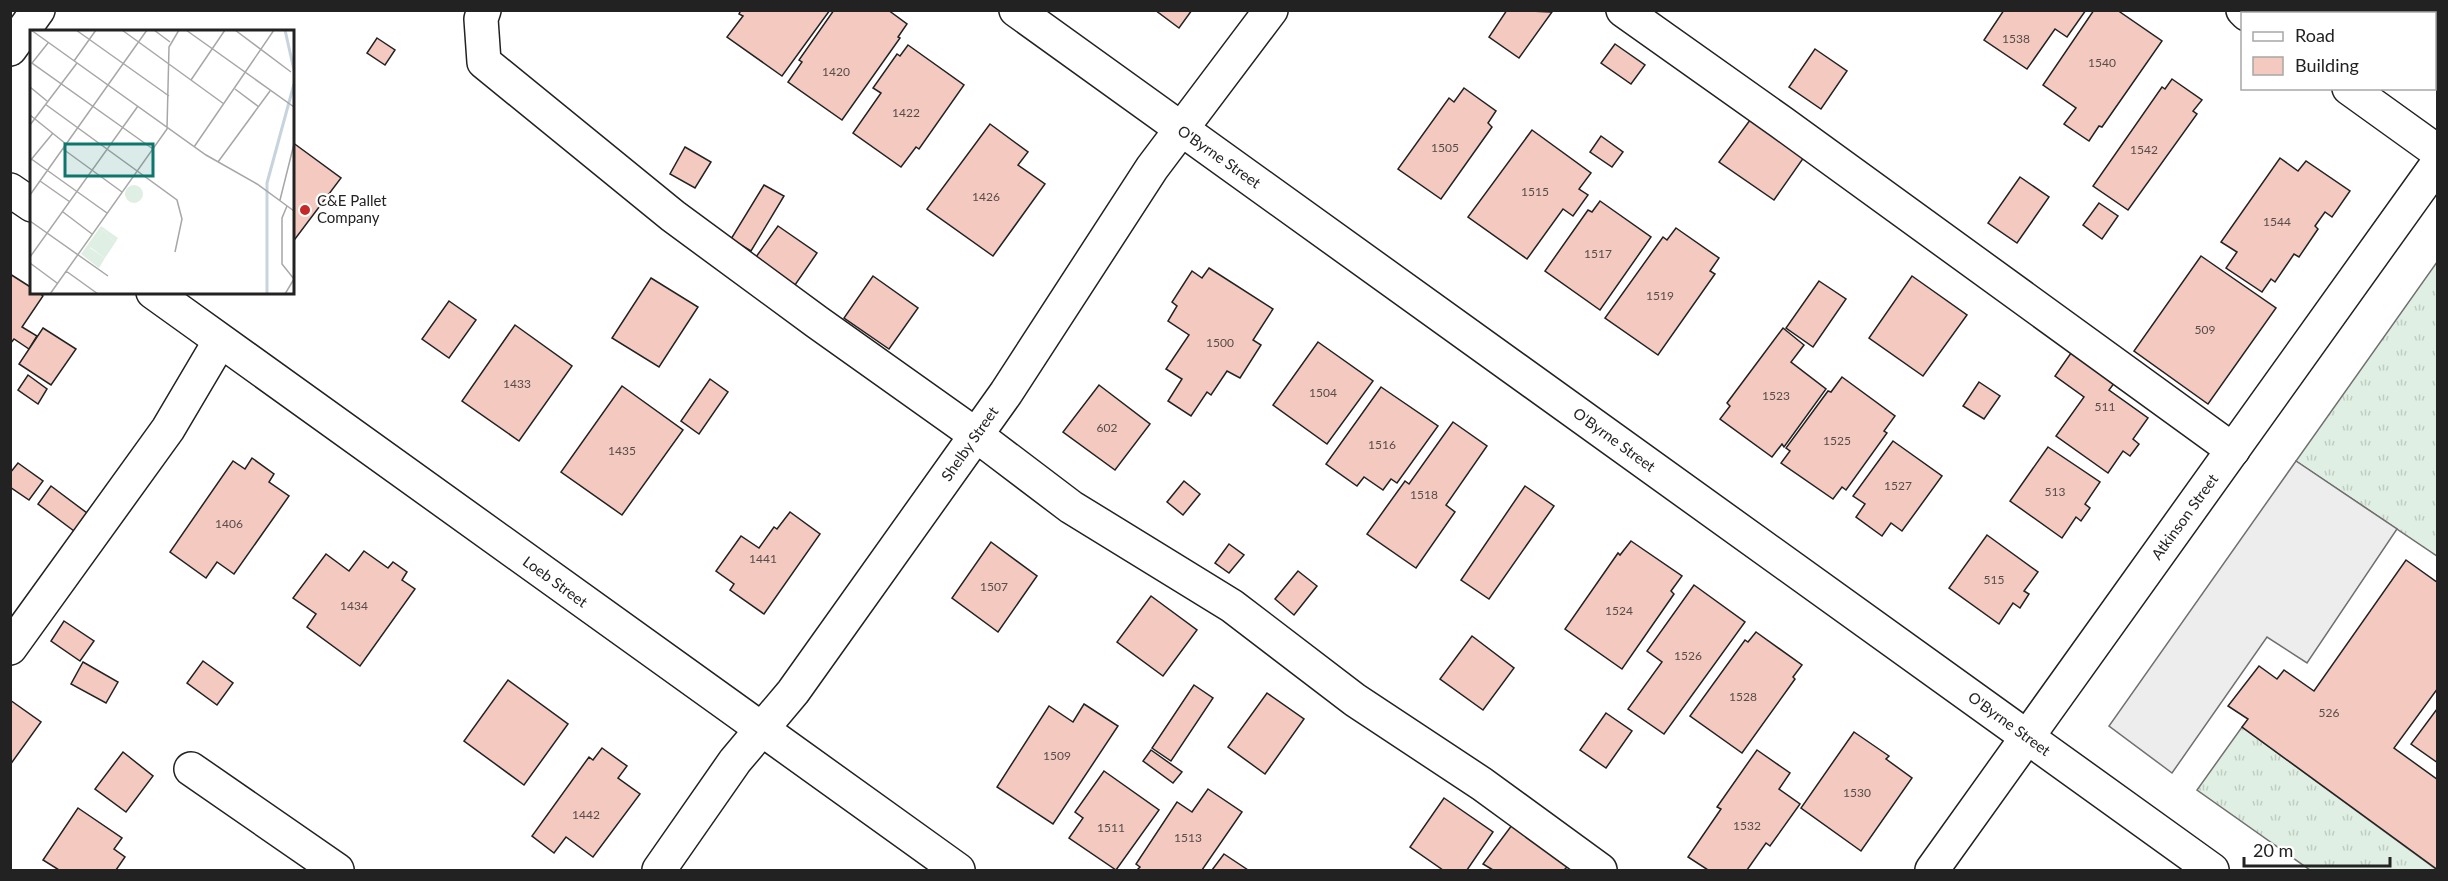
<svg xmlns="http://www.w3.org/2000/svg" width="2448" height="881" viewBox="0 0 2448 881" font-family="Lato,sans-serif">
	<defs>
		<pattern id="grass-tufts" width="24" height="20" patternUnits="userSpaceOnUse" patternTransform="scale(1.5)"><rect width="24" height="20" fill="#e0efe3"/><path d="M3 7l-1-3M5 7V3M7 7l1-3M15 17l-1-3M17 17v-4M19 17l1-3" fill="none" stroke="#c0cdc2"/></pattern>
	</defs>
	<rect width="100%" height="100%" fill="#fff"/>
	<g fill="url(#grass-tufts)" stroke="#6f6f6f" stroke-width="1.5">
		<path d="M2437 262V556L2296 461Z"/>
		<path d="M2242 727 2437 870H2310L2197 790Z"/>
	</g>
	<path fill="#ededed" stroke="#6f6f6f" stroke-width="1.5" d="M2296 461 2397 529 2307 663 2267 637 2172 773 2109 726Z"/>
	<g fill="#f3c9c0" stroke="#222" stroke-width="1.5">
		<path d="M741 10H830L782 76 727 37 743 16 739 14Z"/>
		<path d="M834 10H888L907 24 898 37 900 38 842 120 788 82 802 62 799 60Z"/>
		<path d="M1155 10H1192L1179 28Z"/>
		<path d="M1507 10 1552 12 1519 58 1489 37Z"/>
		<path d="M2004 10H2086L2067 37 2055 29 2027 69 1984 40Z"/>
		<path d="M2094 10H2117L2162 41 2102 127 2099 126 2089 141 2064 124 2076 108 2043 85Z"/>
		<path d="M377 38 395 50 385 65 367 53Z"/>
		<path d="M1615 44 1645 65 1631 84 1601 63Z"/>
		<path d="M908 45 964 85 919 149 916 147 901 167 853 133 881 93 873 88 897 54 900 56Z"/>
		<path d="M1815 49 1847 71 1821 109 1789 87Z"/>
		<path d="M2172 79 2202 100 2193 111 2197 114 2128 210 2093 186 2162 87 2165 89Z"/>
		<path d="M1464 88 1496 111 1488 123 1492 127 1441 199 1398 169 1449 98 1454 102Z"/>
		<path d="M1756 112 1809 150 1774 200 1719 162Z"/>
		<path d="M990 124 1028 152 1018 165 1045 184 993 256 927 209Z"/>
		<path d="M1532 130 1591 173 1579 189 1588 195 1573 216 1563 209 1527 259 1468 217Z"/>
		<path d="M1601 136 1623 152 1612 167 1590 152Z"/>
		<path d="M292 142 341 178 292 243Z"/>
		<path d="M685 147 711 162 695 188 670 174Z"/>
		<path d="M2280 158 2298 171 2306 161 2350 191 2332 217 2325 212 2315 226 2318 229 2299 257 2294 254 2275 282 2271 279 2262 292 2226 268 2237 252 2221 242Z"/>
		<path d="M2020 177 2049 197 2017 243 1988 223Z"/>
		<path d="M764 185 784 196 751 251 731 239Z"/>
		<path d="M1600 201 1651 237 1600 310 1545 271 1588 210 1592 212Z"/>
		<path d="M2099 203 2118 216 2102 239 2083 225Z"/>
		<path d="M778 226 817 253 795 285 756 257Z"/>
		<path d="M1676 228 1719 258 1710 271 1715 274 1658 355 1605 318 1663 237 1667 240Z"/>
		<path d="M2201 256 2276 308 2208 404 2134 351Z"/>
		<path d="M1209 268 1273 309 1253 340 1261 345 1240 378 1227 371 1211 395 1207 392 1191 416 1168 401 1182 379 1166 369 1189 335 1168 321 1177 306 1172 302 1192 271 1202 278Z"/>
		<path d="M10 274 32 288V292H38L43 296 22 327 37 336 29 349 14 339 10 344Z"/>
		<path d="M873 276 918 308 889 349 844 318Z"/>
		<path d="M1912 276 1967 315 1923 376 1869 338Z"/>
		<path d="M651 278 698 307 659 367 612 338Z"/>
		<path d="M1819 281 1846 299 1813 347 1786 328Z"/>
		<path d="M449 301 476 320 449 358 422 339Z"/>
		<path d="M515 325 572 366 519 441 462 401Z"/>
		<path d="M43 328 76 349 51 385 19 364Z"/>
		<path d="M1783 328 1804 345 1791 362 1826 389 1784 447 1782 444 1772 457 1720 419 1730 406 1727 403Z"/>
		<path d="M1318 342 1373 381 1327 444 1273 405Z"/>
		<path d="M2078 343 2121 374 2109 390 2148 418 2133 439 2139 444 2130 456 2123 451 2108 473 2056 436 2084 397 2055 376Z"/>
		<path d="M28 375 47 389 38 404 18 390Z"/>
		<path d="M1842 377 1895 416 1884 431 1887 433 1846 490 1842 487 1833 499 1781 463 1790 451 1786 448 1828 391 1831 392Z"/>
		<path d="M710 379 728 392 699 434 681 421Z"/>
		<path d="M1979 382 2000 396 1984 419 1963 406Z"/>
		<path d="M1099 385 1150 424 1115 470 1063 432Z"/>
		<path d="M622 386 683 430 622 515 561 472Z"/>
		<path d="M1381 387 1438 426 1397 483 1391 479 1383 490 1364 477 1357 486 1326 464Z"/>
		<path d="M1453 422 1487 446 1446 505 1455 512 1416 568 1367 534 1405 481 1409 484Z"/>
		<path d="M1893 441 1942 476 1902 531 1891 523 1882 536 1856 517 1865 504 1853 496Z"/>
		<path d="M2048 447 2100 482 2085 504 2090 508 2081 521 2076 517 2062 538 2010 501Z"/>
		<path d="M252 458 274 474 269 482 289 496 234 574 217 562 206 578 170 552 233 461 245 469Z"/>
		<path d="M18 463 43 481 29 500 10 487V473Z"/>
		<path d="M1184 481 1200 494 1183 515 1167 502Z"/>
		<path d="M51 486 87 513 74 531 38 504Z"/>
		<path d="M1525 486 1554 506 1489 599 1461 580Z"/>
		<path d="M790 512 820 534 764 614 730 590 734 584 716 571 741 536 759 548 774 527 777 529Z"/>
		<path d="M1987 535 2038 572 2024 591 2029 594 2020 608 2013 603 1999 624 1949 588Z"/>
		<path d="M1631 541 1682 576 1671 591 1674 594 1622 669 1565 629 1618 553 1620 555Z"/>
		<path d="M991 542 1037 576 998 632 952 598Z"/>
		<path d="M1229 544 1244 555 1229 573 1215 563Z"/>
		<path d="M364 551 388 568 393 562 407 572 402 580 415 589 360 666 307 627 316 614 293 598 326 554 349 571Z"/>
		<path d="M2406 560 2438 583V688L2394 748 2438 780V870L2242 727 2248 719 2228 706 2259 666 2277 679 2284 670 2314 691Z"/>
		<path d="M1298 571 1317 586 1294 615 1275 599Z"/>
		<path d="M1694 585 1745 622 1664 734 1628 709 1662 662 1647 651Z"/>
		<path d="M1151 596 1197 630 1163 676 1117 642Z"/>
		<path d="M64 621 94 641 80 661 51 641Z"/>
		<path d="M1756 632 1802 665 1793 677 1795 679 1742 753 1690 716 1745 640 1748 642Z"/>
		<path d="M1472 636 1514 668 1483 710 1440 679Z"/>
		<path d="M203 661 233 683 217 705 187 683Z"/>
		<path d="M83 662 118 682 106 703 71 684Z"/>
		<path d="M508 680 568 724 524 785 464 741Z"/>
		<path d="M1194 685 1213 698 1171 761 1152 748Z"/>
		<path d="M1267 693 1304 719 1265 774 1228 747Z"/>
		<path d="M10 700 41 722 10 765Z"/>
		<path d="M1084 704 1118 726 1053 824 997 787 1049 706 1073 722Z"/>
		<path d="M2437 709H2438V763L2411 744Z"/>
		<path d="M1606 713 1632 731 1606 768 1580 750Z"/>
		<path d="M1854 732 1889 756 1886 759 1912 778 1861 851 1801 808Z"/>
		<path d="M602 748 627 766 618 778 640 794 593 857 566 837 554 853 532 836 589 757 593 760Z"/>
		<path d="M1151 750 1182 772 1173 783 1143 761Z"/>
		<path d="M1757 750 1790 773 1779 789 1800 804 1770 846 1766 843 1747 870H1708L1688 857 1721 809 1717 807Z"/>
		<path d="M123 752 153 776 126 812 95 789Z"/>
		<path d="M1104 771 1159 810 1116 870 1069 838 1083 818 1075 812Z"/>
		<path d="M1208 789 1242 812 1202 870H1137L1140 867 1136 864 1177 802 1192 812Z"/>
		<path d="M1444 798 1493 832 1467 870H1443L1410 847Z"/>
		<path d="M78 808 122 838 114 849 125 857 116 870H59L43 860Z"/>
		<path d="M1512 825 1568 866 1564 870H1493L1483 864Z"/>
		<path d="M1224 854 1248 870H1212Z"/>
	</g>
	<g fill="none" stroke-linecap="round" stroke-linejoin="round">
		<g stroke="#222" stroke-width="36">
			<g id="minor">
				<path d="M484 10 481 19 484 62 673 216 817 322 976 435 1071 507 1232 606 1355 700 1482 784 1600 870"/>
				<path d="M1016 10 2212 870"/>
				<path d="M1623 10 1781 122 2233 450"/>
				<path d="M2243 10 2247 14"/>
				<path d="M10 49 38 10"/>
				<path d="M2349 88 2438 152"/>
				<path d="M10 190 32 205"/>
				<path d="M153 292 958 870"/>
				<path d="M10 648 168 429 220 341"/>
				<path d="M191 769 337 870"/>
				<path d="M659 870 735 761 793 692 1006 393 1152 168 1271 10"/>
				<path d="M1932 870 2438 163"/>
			</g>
		</g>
		<use href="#minor" stroke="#fff" stroke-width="33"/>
	</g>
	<circle fill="#c62828" stroke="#fff" stroke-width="2" cx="305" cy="210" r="6"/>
	<g text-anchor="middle" stroke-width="4.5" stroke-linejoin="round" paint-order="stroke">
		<g font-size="12" fill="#564c4a">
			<text x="2016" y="43">1538</text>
			<text x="2102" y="67">1540</text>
			<text x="836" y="76">1420</text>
			<text x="906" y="117">1422</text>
			<text x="1445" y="152">1505</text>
			<text x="2144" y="154">1542</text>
			<text x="1535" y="196">1515</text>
			<text x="986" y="201">1426</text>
			<text x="2277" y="226">1544</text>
			<text x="1598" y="258">1517</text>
			<text x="1660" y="300">1519</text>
			<text x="2205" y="334">509</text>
			<text x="1220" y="347">1500</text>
			<text x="517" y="388">1433</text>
			<text x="1323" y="397">1504</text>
			<text x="1776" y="400">1523</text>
			<text x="2105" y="411">511</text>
			<text x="1107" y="432">602</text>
			<text x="1837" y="445">1525</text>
			<text x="1382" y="449">1516</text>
			<text x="622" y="455">1435</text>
			<text x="1898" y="490">1527</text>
			<text x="2055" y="496">513</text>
			<text x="1424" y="499">1518</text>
			<text x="229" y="528">1406</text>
			<text x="763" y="563">1441</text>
			<text x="1994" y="584">515</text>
			<text x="994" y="591">1507</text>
			<text x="354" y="610">1434</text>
			<text x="1619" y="615">1524</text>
			<text x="1688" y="660">1526</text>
			<text x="1743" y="701">1528</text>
			<text x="2329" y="717">526</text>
			<text x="1057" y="760">1509</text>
			<text x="1857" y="797">1530</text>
			<text x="586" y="819">1442</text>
			<text x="1747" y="830">1532</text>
			<text x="1111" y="832">1511</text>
			<text x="1188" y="842">1513</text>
		</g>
		<g font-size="15" fill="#222" stroke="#fff">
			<text transform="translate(1219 157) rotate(35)" y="5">O'Byrne Street</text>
			<text transform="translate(1614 440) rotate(36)" y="5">O'Byrne Street</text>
			<text transform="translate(970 444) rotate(-55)" y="5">Shelby Street</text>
			<text transform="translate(2185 517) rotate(-54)" y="5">Atkinson Street</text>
			<text transform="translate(555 582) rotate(36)" y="5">Loeb Street</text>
			<text transform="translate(2009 724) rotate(36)" y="5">O'Byrne Street</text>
		</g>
		<g font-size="15" fill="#222" stroke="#fff" text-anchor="start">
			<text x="317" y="206">C&amp;E Pallet<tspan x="317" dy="17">Company</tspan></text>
		</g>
	</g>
	<g transform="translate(30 30)">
		<rect width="264" height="264" fill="#fff"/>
		<path d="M95 164a9 9 0 1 1 18 0a9 9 0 1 1-18 0ZM71 196 88 208 85 213 73 200 60 218 75 228 69 238 51 224Z" fill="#e0efe3"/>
		<path d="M73 200 85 213 75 228 60 217Z" fill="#e0efe3"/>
		<path fill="none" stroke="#c7d3dd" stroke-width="3" d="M255 0 264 40M237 264V153L264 54"/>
		<path fill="none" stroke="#a7a7a7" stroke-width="1.5" d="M1 0 176 125 227 154 264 181M46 0 139 66M92 0 194 74M124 0 140 12M156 0 264 77M205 0 261 42M18 13 2 33 123 119M44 31 66 0M161 50 195 0M0 57 17 71M205 59 229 77M15 74 147 170 152 189 145 222M0 85 36 114M0 95 47 33M164 117 244 0M33 119 92 162M0 128 77 183M0 131 23 103M188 132 240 61M10 151 40 172M0 165 117 0M250 170 264 114M33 182 62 204M0 191 78 246M0 227 108 76M0 233 27 253M36 241 68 264M20 264 137 99 139 17 149 0M255 264 264 249 252 234V188L257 176"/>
		<path fill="#0f766e" fill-opacity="0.15" stroke="#0f766e" stroke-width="3" d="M35 114H123V146H35Z"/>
		<rect width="264" height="264" fill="none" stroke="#222" stroke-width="3"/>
	</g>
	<rect width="2448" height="881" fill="none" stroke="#222222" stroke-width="24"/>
	<rect x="2241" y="12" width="195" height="78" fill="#ffffff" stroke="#a7a7a7" stroke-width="1.5"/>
	<rect x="2253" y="32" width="30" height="9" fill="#ffffff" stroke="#a7a7a7" stroke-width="1.5"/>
	<text x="2295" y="42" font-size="18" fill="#222222">Road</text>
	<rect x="2253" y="57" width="30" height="18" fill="#f3c9c0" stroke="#a7a7a7" stroke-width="1.5"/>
	<text x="2295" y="72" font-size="18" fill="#222222">Building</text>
	<path d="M2244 857v9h146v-9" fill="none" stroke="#222222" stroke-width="3"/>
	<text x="2253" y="857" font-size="18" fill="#222222" stroke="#ffffff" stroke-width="4.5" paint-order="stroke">20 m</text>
</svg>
